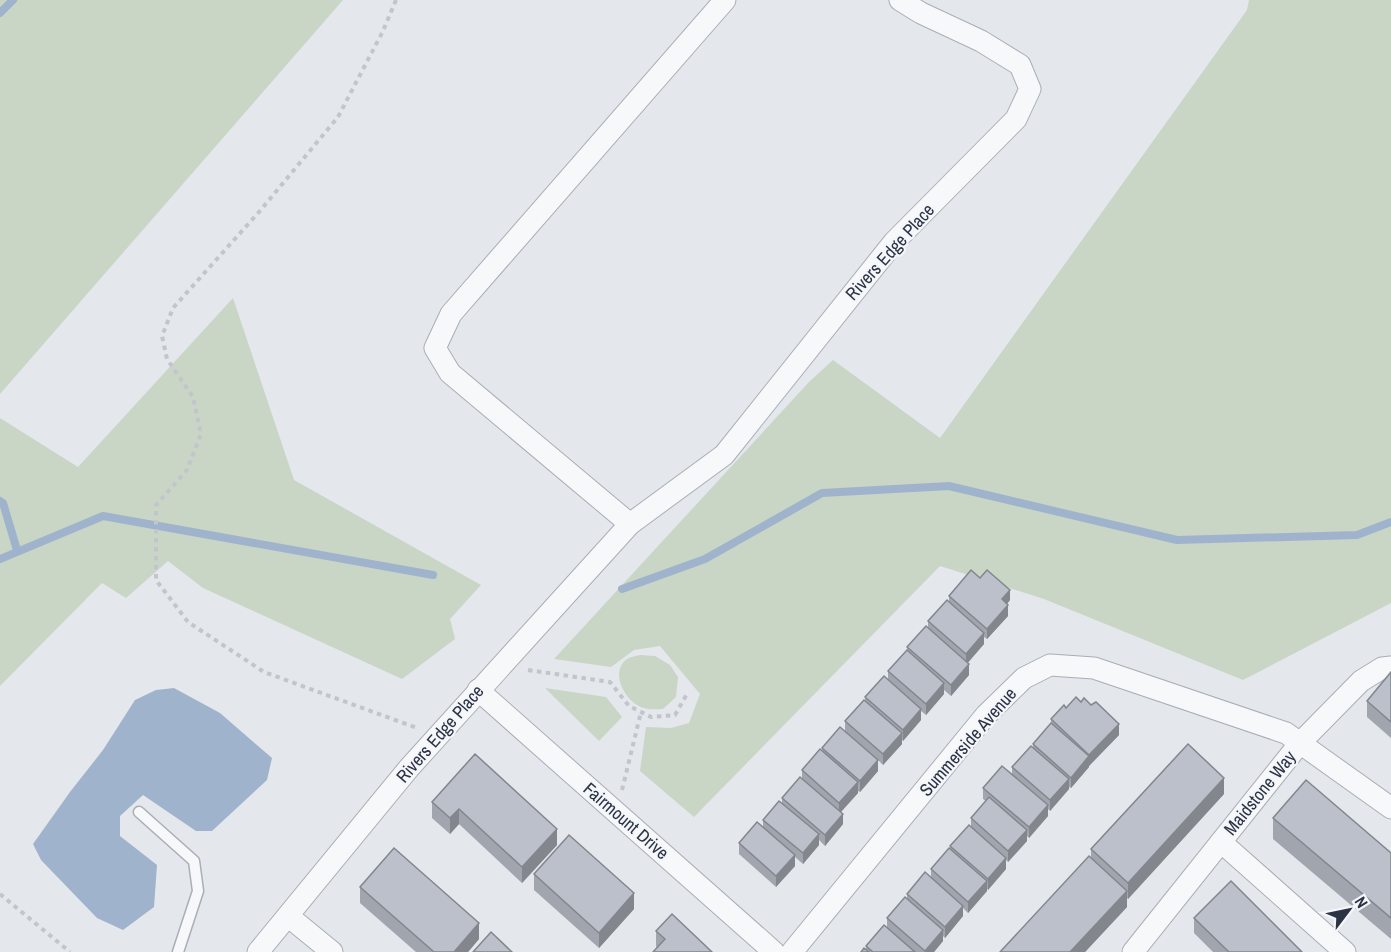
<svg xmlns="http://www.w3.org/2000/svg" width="1391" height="952" viewBox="0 0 1391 952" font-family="'Archivo Narrow',sans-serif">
	<rect width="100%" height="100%" fill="#e4e7ec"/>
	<g fill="#c9d6c5">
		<path d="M0 0H343L0 394Z"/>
		<path d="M1249 0H1391V603L1243 680 1044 599 940 566 694 817 640 771 646 727 671 728 689 723 700 694 660 646 634 650 611 667 554 659 809 382 833 360 940 438 1247 10Z"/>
		<path d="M233 298 294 480 481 585 450 619 455 639 402 679 203 588 168 561 126 598 102 583 0 686V418L78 467Z"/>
		<path d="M640 655 655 656 670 665 678 677 676 697 663 709C657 709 650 710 644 708 627 704 608 673 627 659 630 657 636 656 640 655Z"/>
		<path d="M545 688 606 697 622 717 599 741Z"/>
	</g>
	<path fill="#9fb4cc" d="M174 688 220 713 272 758 267 780 212 831H196L143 795 120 816V836L157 865 154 907 123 930 97 918 41 860 33 844 70 792 103 750 135 700 156 690Z"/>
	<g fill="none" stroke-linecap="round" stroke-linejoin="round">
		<g stroke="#9fb4cc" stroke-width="8">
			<path d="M0 13 13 0"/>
			<path d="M0 501 3 503 17 550"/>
			<path d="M0 559 103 516 433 575"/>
			<path d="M622 589 705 559 822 493 949 486 1177 540 1357 535 1391 522"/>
		</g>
		<g stroke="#a9aeb7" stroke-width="13">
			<path id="lane" d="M139 812 194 861 198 891 178 952"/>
		</g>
		<g stroke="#a9aeb7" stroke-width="23">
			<g id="street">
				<path d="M630 524 450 373 435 348 451 314 725 0"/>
				<path d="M478 690 774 952"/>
				<path d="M1221 842 1345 952"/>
				<path d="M288 916 332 952"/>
				<path d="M258 952 409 768 630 524 724 455 894 242 1016 119 1030 89 1020 65 981 41 921 13 900 0"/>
				<path d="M792 952 986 715 1024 678 1050 665 1094 668 1286 733 1391 808"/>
				<path d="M1133 952 1300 743 1361 681 1382 668 1391 667"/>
			</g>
		</g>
		<g stroke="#c2c5cb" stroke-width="4" stroke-dasharray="4.5 4.5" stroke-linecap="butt">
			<path d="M396 0 383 31 338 117 259 212 173 308 162 336 167 359 193 397 201 434 187 470 156 505V580L188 622 264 672 417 728"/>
			<path d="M528 670 610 682 629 706 651 717 675 715 688 692"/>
			<path d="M622 790 641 712"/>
			<path d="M0 894 70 952"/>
		</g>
		<use href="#lane" stroke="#f7f8fa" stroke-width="10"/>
		<use href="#street" stroke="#f7f8fa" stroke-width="21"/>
	</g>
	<g fill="#a1a5ae">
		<path d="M980 578 1010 600 1007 604 1008 616 987 639 984 637V644L968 662 969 675 951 696 944 690V694L926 715 921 711V720L903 741 902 740V744L883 765 878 760V771L860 792 858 791V793L841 812 843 824 825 846 819 840V845L803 864 795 857V866L776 887 739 854V843L763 828V820L782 803V798L802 778V770L822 750V748L845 732V721L865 701V697L888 680V671L907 650V647L928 628V621L949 602V596Z"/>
		<path d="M1391 672V738L1367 717V701Z"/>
		<path d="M1066 708 1119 735 1089 766V767L1071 788 1069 787V789L1050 811 1048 809V816L1029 838 1027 836V841L1008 862 1006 860V869L988 890 987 889V891L968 913 963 908V916L945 938 943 936V941L934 952H861L866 949V946L887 927V918L907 899V894L931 877V869L950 849V846L971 827V818L986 801 983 799V788L1012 774V767L1033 747V744L1051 723V719Z"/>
		<path d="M475 754 557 845 522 883 459 824 450 834 432 818V802Z"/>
		<path d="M1224 794 1128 899 1127 898V907L1085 952H1000L1091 857V849Z"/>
		<path d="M1273 818 1391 853V939L1273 839Z"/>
		<path d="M534 874 634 909 599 948 534 890Z"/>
		<path d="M360 887 479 939 468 952H416L360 903Z"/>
		<path d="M1194 918 1302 952H1213L1194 933Z"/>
		<path d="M656 931 712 952 657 948 656 946Z"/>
	</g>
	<g fill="#83868d">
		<path d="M1010 590V600L1002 610V599Z"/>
		<path d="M1008 605V616L987 639V629Z"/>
		<path d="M984 633V644L966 665V654Z"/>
		<path d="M969 664V675L951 696V685Z"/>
		<path d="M944 683V694L926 715V704Z"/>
		<path d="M921 709V720L903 741V730Z"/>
		<path d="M1119 724V735L1089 766V755Z"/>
		<path d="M902 733V744L883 765V754Z"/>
		<path d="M1089 756V767L1071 788V778Z"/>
		<path d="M878 760V771L860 792V781Z"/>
		<path d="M1224 778V794L1128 899V883Z"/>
		<path d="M1069 779V789L1050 811V800Z"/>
		<path d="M858 782V793L839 814V803Z"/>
		<path d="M1048 805V816L1029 838V827Z"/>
		<path d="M459 809V824L450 834V818Z"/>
		<path d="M843 814V824L825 846V835Z"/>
		<path d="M557 829V845L522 883V867Z"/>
		<path d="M1027 830V841L1008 862V851Z"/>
		<path d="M819 834V845L803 864V853Z"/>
		<path d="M795 855V866L776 887V876Z"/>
		<path d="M1006 858V869L988 890V879Z"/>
		<path d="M987 881V891L968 913V902Z"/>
		<path d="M1127 891V907L1085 952H1070Z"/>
		<path d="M634 893V909L599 948V933Z"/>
		<path d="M963 906V916L945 938V927Z"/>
		<path d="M479 923V939L468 952H454Z"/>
		<path d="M943 930V941L934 952H925Z"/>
	</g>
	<g fill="#bbc0ca" stroke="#83868d" stroke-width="1.5">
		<path d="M971 570 980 578 987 570 1010 590 1002 599 1008 605 987 629 949 596Z"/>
		<path d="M947 600 984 633 966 654 928 621Z"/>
		<path d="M926 626 969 664 951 685 907 647Z"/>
		<path d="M907 650 944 683 926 704 888 671Z"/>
		<path d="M1391 672V722L1367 701Z"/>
		<path d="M884 676 921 709 903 730 865 697Z"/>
		<path d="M1076 697 1081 702 1084 698 1091 705 1096 702 1119 724 1089 755 1051 719 1064 705 1066 708Z"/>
		<path d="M864 700 902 733 883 754 845 721Z"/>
		<path d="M1051 723 1089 756 1071 778 1033 744Z"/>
		<path d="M840 727 878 760 860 781 822 748Z"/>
		<path d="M1188 744 1224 778 1128 883 1091 849Z"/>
		<path d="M1031 746 1069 779 1050 800 1012 767Z"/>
		<path d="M820 749 858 782 839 803 802 770Z"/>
		<path d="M475 754 557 829 522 867 459 809 450 818 432 802Z"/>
		<path d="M1002 766 1048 805 1029 827 983 788Z"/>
		<path d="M800 777 843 814 825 835 782 798Z"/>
		<path d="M1306 780 1391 853V918L1273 818Z"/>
		<path d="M989 797 1027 830 1008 851 971 818Z"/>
		<path d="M779 801 819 834 803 853 763 820Z"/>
		<path d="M757 822 795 855 776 876 739 843Z"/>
		<path d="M969 825 1006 858 988 879 950 846Z"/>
		<path d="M569 835 634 893 599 933 534 874Z"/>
		<path d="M394 848 479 923 454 952H434L360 887Z"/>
		<path d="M949 848 987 881 968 902 931 869Z"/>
		<path d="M1089 856 1127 891 1070 952H1000Z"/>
		<path d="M925 872 963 906 945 927 907 894Z"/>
		<path d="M1231 881 1302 952H1229L1194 918Z"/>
		<path d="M905 897 943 930 925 951 887 918Z"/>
		<path d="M672 914 712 952H653L665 939 656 931Z"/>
		<path d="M884 925 915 952H873L866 946Z"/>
		<path d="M491 932 512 952H473Z"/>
		<path d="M864 948 869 952H861Z"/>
	</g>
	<g text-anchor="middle" stroke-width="4.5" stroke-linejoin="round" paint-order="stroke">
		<g font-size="18" fill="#2b3445" stroke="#f4f6f9">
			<text transform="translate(890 252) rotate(-48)" y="6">Rivers Edge Place</text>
			<text transform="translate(440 734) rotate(-49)" y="6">Rivers Edge Place</text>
			<text transform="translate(968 742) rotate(-49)" y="6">Summerside Avenue</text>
			<text transform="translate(1260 793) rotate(-51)" y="6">Maidstone Way</text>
			<text transform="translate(626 821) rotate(41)" y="6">Fairmount Drive</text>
		</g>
	</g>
	<g transform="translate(1349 910) rotate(58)" stroke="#f4f6f9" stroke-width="4.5" paint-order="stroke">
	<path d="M0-4.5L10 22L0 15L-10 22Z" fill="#2b3445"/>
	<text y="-9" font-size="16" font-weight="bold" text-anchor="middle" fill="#2b3445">N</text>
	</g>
</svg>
